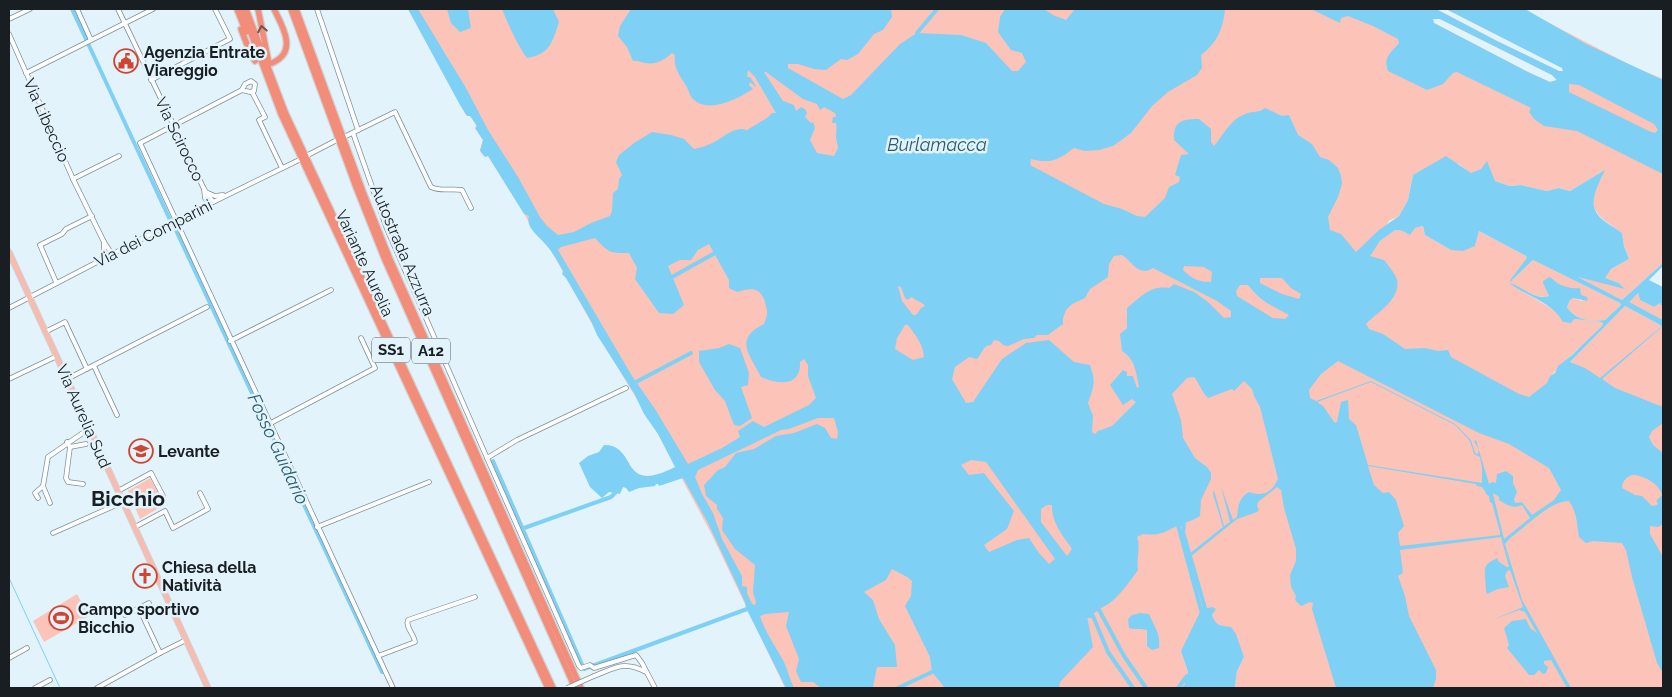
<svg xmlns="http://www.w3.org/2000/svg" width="1672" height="697" viewBox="0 0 1672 697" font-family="Raleway,sans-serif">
	<rect width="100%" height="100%" fill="#e2f3fb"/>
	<g fill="#fcc3b8" fill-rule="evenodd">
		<path d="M408 9H1436L1497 41 1559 71H1563L1562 68 1446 9H1522L1634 67 1663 79V263L1622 300 1576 276 1624 288 1619 283 1604 278 1611 269 1629 259 1624 246 1622 233C1608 222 1588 214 1594 193 1596 186 1602 178 1604 171L1570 191 1559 188 1547 191 1521 185 1510 186 1495 181 1481 169 1471 174 1459 164 1413 175 1408 200 1399 216 1389 221 1373 250 1380 241 1395 230 1403 231 1423 226 1425 235 1451 250 1475 246 1479 231 1526 256 1528 258 1510 280H1512L1533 260 1620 303 1621 305 1605 320C1590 322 1575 320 1567 307L1570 300 1573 298 1583 301 1581 295C1573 290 1566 288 1559 284 1554 282 1554 279 1549 278L1543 281 1549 296C1537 300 1523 289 1510 284L1549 307 1559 315 1574 319 1602 322 1603 325C1589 339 1575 352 1560 365 1556 369 1555 373 1550 376L1583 368 1570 362 1625 306 1662 326 1601 379 1663 326V688H1233L1235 686 1237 671 1244 657 1226 626 1223 627 1214 621 1212 615 1215 611 1181 651 1188 672 1187 688H785L712 535 658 434 601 340 548 245 532 229 518 201 488 155 485 157 480 150 483 140C476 132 478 124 470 115H466ZM1433 19H1440L1552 75 1557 80 1550 82 1530 73 1434 23Z"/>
		<path d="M1638 293 1640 300 1654 307 1660 303 1663 308V320L1628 302Z"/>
		<path d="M150 478 164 505 140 519 128 491Z"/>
		<path d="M77 594 89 616 44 642 33 621Z"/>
	</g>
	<g fill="#7ed1f5" fill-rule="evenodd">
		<path d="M408 9H418L466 88 488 130 518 177 540 217 547 226 558 235 574 232 591 223 610 216 612 211 613 193 618 189 619 179 622 175 616 162 619 155 634 143 652 132 671 135 684 139 694 149C700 148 705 146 710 144 722 139 734 125 747 130L767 118 772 113H776L755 77 748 70 747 77H750L756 86V87L750 82 749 85 753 89C737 99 708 115 692 98 689 94 688 88 685 84 679 75 673 66 675 55L672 53C664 60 656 65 645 63 640 62 637 60 633 61L627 47 618 36 620 26 631 9H891L892 17 883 30 874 34 858 54 847 60 841 59 826 70 814 69 798 64H788V68L843 99 851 95 900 44 917 33 961 35 986 43 1012 71H1018L1026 62 1022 53 1011 50 998 32 1000 17 1005 9H1044L1053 15 1066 20 1075 9H1225C1223 29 1217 43 1201 55L1202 68 1197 75 1168 92 1152 106 1131 133 1113 146 1099 150 1085 151 1074 148C1058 160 1051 164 1031 159L1030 165 1104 204 1122 209 1137 216 1145 217 1165 198 1169 187 1179 182 1180 177 1175 175 1181 155 1189 154 1174 140C1173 121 1182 119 1199 119L1211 129V142L1214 146C1224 134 1230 120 1245 114 1253 111 1259 113 1265 108L1282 116 1289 115 1298 135 1312 144 1320 157 1329 160 1338 168 1341 176 1342 184 1338 197 1328 217 1330 230 1341 234 1356 252 1379 230 1399 216 1408 200 1413 175 1446 156 1471 173 1481 169 1487 161 1495 181 1510 186 1521 185 1547 191 1559 188 1570 191 1605 170C1598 186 1585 205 1602 219 1607 224 1616 228 1622 233L1624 246 1629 259 1611 269 1605 278 1619 283 1625 289 1578 277 1622 300 1663 263V266L1649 280 1663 287V308L1660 303 1654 307 1640 300 1638 293 1629 302 1663 320V326L1602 379 1615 388 1663 407V423L1652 431 1649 437 1653 445 1663 453V524L1658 527 1650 526V534L1663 557V673L1657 663 1632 577 1626 550 1622 543 1593 541 1586 543 1579 537C1577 525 1577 512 1569 501 1549 501 1526 527 1510 538L1505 544 1522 600 1571 688H1567L1551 660 1544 661V664L1548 667 1546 673 1543 674 1539 670 1534 675H1529L1507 648 1509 645 1504 628 1512 621 1526 619 1530 628 1537 633 1525 612 1519 610 1492 620 1523 607 1510 570 1507 571 1505 576 1509 587 1498 589 1487 594C1485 588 1486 583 1485 577 1484 565 1486 564 1497 558L1499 562 1507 567H1509L1501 537 1400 550 1403 573 1398 576 1405 596 1409 616 1436 670V679L1433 688H1336L1312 609 1313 603 1310 602 1301 606 1295 600 1296 596 1291 587 1290 575 1296 561V549L1284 508 1281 490 1277 487 1258 502 1257 506 1259 510 1257 512 1237 519 1190 557 1189 554 1223 527 1213 494 1214 490 1224 526 1230 522 1221 486 1233 520 1237 517C1238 507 1239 497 1249 492 1264 497 1271 493 1278 479L1260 407 1254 396 1252 389 1244 381 1234 391 1232 389 1208 398C1201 391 1200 384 1194 377L1187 378 1172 394 1181 420 1183 438 1195 458 1207 467 1211 473V479L1201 500 1200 516C1193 521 1185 522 1177 526 1162 533 1160 536 1143 534L1137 537C1141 548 1136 558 1138 570 1130 581 1117 600 1105 606 1099 609 1093 612 1087 616L1093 647 1060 682 1059 688H945L932 672 930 657 905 606 911 596 912 581 907 577 892 569 886 580 864 592 873 600 879 619 895 645 897 667H877L873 687 867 688H821L813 682H801L796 671 799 659 786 626 789 612 765 614 760 616C766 634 776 647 784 662 788 671 790 680 794 688H786L746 608 745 602 708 523 683 478 659 486 658 484H656L655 486 639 488 629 492 626 488 623 487 620 494 609 492 602 498 590 487 579 463 588 456 599 452 604 445C639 445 618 496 675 467L658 434 644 414 634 393 597 335 591 321 566 278 562 274 563 271C558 262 553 253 547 246 540 237 525 228 529 216L524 214 488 156 485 157 480 151 483 140 475 128 477 126 470 116H467L460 105ZM764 72H766L803 99 817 104 820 110 824 107 835 113 836 117H833L832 123H836C837 129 836 131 836 137 836 140 838 145 838 148L834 156 817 153 810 140 815 128 813 122 811 123 805 117 807 113 805 109 801 107 796 111 794 105 783 101ZM1423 226 1425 235 1451 250 1463 251 1475 246 1479 231 1526 256 1527 258 1510 280V282L1533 260 1620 303 1621 305 1605 320C1590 322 1575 320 1567 307L1570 300 1573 298 1588 301 1587 297 1581 295 1580 288C1572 289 1566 287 1559 284 1555 282 1554 279 1549 277L1543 281V283L1549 296C1534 301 1523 286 1509 283 1526 296 1552 302 1563 322L1571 323 1574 319 1602 322 1603 325 1572 355 1558 366 1555 373 1550 376 1547 383 1529 397 1519 394 1451 357 1448 350 1438 351 1425 348 1405 349 1383 334 1369 329 1366 324C1378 312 1401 299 1397 280 1395 273 1388 265 1384 260L1370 256 1380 241 1395 230 1403 231 1410 235 1415 228ZM595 238C609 253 609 253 629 253L637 268 635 279 659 313 673 314 684 305 668 266 680 260H691L698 250 709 244 729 280V288L737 292C750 288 760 286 765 302 768 313 768 313 764 324 733 339 750 355 761 377 778 384 801 388 800 362L804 359 808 365V376L816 398 809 405 764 427 753 421 738 431 740 437 722 448 688 464 655 409 632 376 558 250 561 247ZM1122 255C1133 262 1138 277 1153 268L1217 301 1231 311V317L1224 318 1208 302 1194 292 1174 284 1169 288C1150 285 1141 297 1127 308V328L1120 334 1122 351C1135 359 1136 372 1139 387L1137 388 1133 376H1127V372L1123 370 1110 385 1123 405 1132 399 1136 402 1112 426 1098 431 1095 434 1092 432 1093 416 1088 403C1094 386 1096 382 1090 365L1074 362 1049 340 1026 343 1002 359 973 402 966 403 952 379 955 367 969 357 977 359C982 354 983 345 991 345L994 340 999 341 1003 345 1008 346 1024 339 1034 338 1037 335H1048L1063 324V318L1066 310 1072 304 1085 298 1090 289 1108 277 1109 264 1114 256ZM1184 266 1204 267 1212 272 1211 282C1199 282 1192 279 1183 270ZM1260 278H1282L1291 288 1301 294 1299 299 1282 294 1260 283ZM1240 285H1248C1262 303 1270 304 1289 315L1285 319 1273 318 1237 296 1236 291ZM898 286 901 287 905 298 907 300 912 297C916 301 921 301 925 306L921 308 916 315H913L902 301ZM1625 306 1662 326 1600 378 1585 368 1570 362ZM905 325H908C916 336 923 344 924 357L913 360 895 349 897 338ZM1338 361 1479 433 1509 444 1549 468 1561 490 1554 500 1532 515 1522 502 1515 503 1514 499 1517 492 1513 483V476L1506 471 1497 474 1496 483 1492 482 1489 484 1476 440 1474 441 1479 450 1478 454 1475 453 1471 440 1455 424 1371 381 1316 401 1310 398 1309 390 1321 374ZM1371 382 1455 425 1470 441 1474 454 1480 457 1482 468V483L1368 465 1356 425 1349 419 1348 400 1341 402 1337 422 1335 423 1323 406 1317 402ZM818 418H834L838 432 837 439 831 438 825 428 817 424 794 433 776 436 754 449 736 453 725 467 718 470 704 485 706 496 717 505V509L723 518 722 530 735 549 755 565 753 592 756 602 755 605 752 604 747 593V587L742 586V576L722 539 713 513 702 494 695 477 698 470 781 430 789 429ZM971 460 986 462 1055 559 1049 564 1039 553 1029 538 1017 540 989 552 984 545 1007 529 1014 511 984 473 969 475 961 465ZM1368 466 1476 484 1477 486 1482 487 1485 491 1486 494 1489 496 1490 502 1492 503 1500 532V535L1400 546 1398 533 1404 526 1396 500 1389 492 1383 493 1374 485ZM1632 475C1643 475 1659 483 1662 495L1656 501 1658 503 1657 505 1652 506 1642 496 1635 495 1622 488C1622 482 1626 477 1632 475ZM1493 494H1495L1499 497V500C1507 505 1513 509 1522 505L1530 518 1504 539ZM1047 505H1052C1051 522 1063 536 1072 549L1067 556 1041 522V509Z"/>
		<path d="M447 9H468L471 28 460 32 451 23Z"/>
		<path d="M502 9H553L559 22C552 43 550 54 527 58 518 46 508 24 502 9Z"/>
		<path d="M1311 9H1436L1497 41 1559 71H1563L1562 68 1446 9H1525L1586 44 1663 80V174L1577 131 1544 126 1534 119 1529 112 1531 108 1457 72 1453 73 1443 84 1427 90 1388 71C1383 57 1390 54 1399 43L1398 39 1373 26 1348 16 1341 18 1340 23ZM1433 19H1440L1552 75 1557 80 1550 82 1530 73 1434 23ZM1569 84 1579 85 1654 124 1658 130 1655 133 1649 131 1569 92Z"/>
		<path d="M729 344 740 348 749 373 748 385 741 387 752 418 740 426 734 425 725 401 715 390 699 362V351L719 348Z"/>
		<path d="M1212 607 1216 609 1212 615C1215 625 1221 626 1231 627L1236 634 1244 657 1237 671 1235 686 1233 688H1187L1188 672 1181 651 1201 610Z"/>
		<path d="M1140 613 1149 614C1154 626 1161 634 1159 648L1152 650 1147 646V630C1140 628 1135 630 1129 628L1128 619 1132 615Z"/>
	</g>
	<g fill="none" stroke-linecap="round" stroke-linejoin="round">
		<path stroke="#7ed1f5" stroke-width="1" d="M9 578 60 688"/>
		<g stroke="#7ed1f5" stroke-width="4">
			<path d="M72 9 171 222"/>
			<path d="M917 33 937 9"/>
			<path d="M174 226 382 672"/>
			<path d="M672 277 715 253"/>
			<path d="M636 382 691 353"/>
			<path d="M493 461 584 669 747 609"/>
			<path d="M1184 524 1183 532 1205 608 1201 610 1178 525Z"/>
			<path d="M524 528 611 497 615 493"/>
			<path d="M898 688 932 672"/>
			<path d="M1133 688 1108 652 1093 616H1087L1098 608 1124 656 1146 688"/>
			<path d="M1178 688 1187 676V685L1184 688"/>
		</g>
		<g stroke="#819199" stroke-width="5.5">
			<g id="minor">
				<path d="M77 9 91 40"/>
				<path d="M118 9 204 189 213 202"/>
				<path d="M317 9 358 130"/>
				<path d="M9 19 30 9"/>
				<path d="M9 34 73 179 104 242 112 254"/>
				<path d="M26 73 153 9"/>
				<path d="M151 80 230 39 215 9"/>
				<path d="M251 81 255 84 254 91 250 92 242 90 245 84Z"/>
				<path d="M242 90 140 143 393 688"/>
				<path d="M252 92 265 117 259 120 282 168"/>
				<path d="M353 133 387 229 487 458 517 440 626 388"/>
				<path d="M346 136 395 112 431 187C441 192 452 188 462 190L471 208"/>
				<path d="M308 155 335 141"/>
				<path d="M73 179 119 156"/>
				<path d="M204 189 205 198 209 204"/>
				<path d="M208 193 215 196 223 195"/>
				<path d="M101 260 104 252V242"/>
				<path d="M56 282 40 245 62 234 66 229 92 216"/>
				<path d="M9 308 201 208 299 160"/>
				<path d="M45 332 65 322 87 369"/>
				<path d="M230 341 331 290"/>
				<path d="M94 366 117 415"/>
				<path d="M9 379 57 356"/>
				<path d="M67 379 207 307"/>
				<path d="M269 424 375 368 361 338"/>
				<path d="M67 442 70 447 66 478 68 482 83 484"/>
				<path d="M70 447 86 444"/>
				<path d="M487 458 579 666 581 668 590 665 594 668 636 655 642 663 655 688"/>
				<path d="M118 491 151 473 163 496"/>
				<path d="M38 498 35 493 43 486"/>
				<path d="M50 503 43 486 48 457 90 428"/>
				<path d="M135 527 165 511 173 528 208 509 200 493"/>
				<path d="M317 527 429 482"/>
				<path d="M53 533 123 502"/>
				<path d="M139 608 160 653 186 640"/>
				<path d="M125 615 149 603"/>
				<path d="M378 656 415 642C414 634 405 627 408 620L475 597"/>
				<path d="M9 658 27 648"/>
				<path d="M594 676C615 668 624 660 646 672"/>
				<path d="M35 688 50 680"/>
				<path d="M97 688 160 653"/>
			</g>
		</g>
		<g stroke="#d1d2d3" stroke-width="7">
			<path id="major" d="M9 252 208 688"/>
		</g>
		<g stroke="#d1d2d3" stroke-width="8">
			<g id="highway">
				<path d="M237 9 246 32"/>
				<path d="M242 9 281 114 548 688"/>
				<path d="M246 9 285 112 553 688"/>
				<path d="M258 9 269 64"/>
				<path d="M291 9 356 187 385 260 575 688"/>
				<path d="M296 9 363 192 389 257 581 688"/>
				<path d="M241 29 251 55 255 61"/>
				<path d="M272 63C298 52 283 27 274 9"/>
			</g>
		</g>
		<use href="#minor" stroke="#fff" stroke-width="4"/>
		<use href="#major" stroke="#f7bbaf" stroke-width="5"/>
		<use href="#highway" stroke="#f28d7a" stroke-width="5.5"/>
		<g stroke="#819199" stroke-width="5.5" stroke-linecap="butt">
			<path id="minor-bridge" d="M567 688 594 676"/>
		</g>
		<use href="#minor-bridge" stroke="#fff" stroke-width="4"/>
	</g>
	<defs><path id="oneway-chevron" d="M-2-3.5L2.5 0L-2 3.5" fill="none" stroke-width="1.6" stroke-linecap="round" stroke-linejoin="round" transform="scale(1.25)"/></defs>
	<use stroke="#7a5049" href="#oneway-chevron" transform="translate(262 29) rotate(-101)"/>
	<defs>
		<g id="civic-ring" transform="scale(1.25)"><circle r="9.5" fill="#e2f3fb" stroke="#d14530" stroke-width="1.5"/><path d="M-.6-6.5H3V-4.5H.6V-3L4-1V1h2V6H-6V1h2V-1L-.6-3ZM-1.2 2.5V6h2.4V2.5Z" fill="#d14530"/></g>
		<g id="school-ring" transform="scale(1.25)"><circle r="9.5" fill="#e2f3fb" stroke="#d14530" stroke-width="1.5"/><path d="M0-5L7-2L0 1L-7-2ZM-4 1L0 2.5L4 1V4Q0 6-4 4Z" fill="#d14530"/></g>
		<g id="church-ring" transform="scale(1.25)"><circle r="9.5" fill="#e2f3fb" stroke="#d14530" stroke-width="1.5"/><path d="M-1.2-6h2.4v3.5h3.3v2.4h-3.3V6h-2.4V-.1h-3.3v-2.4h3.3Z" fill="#d14530"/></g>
		<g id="stadium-ring" transform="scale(1.25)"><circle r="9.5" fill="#e2f3fb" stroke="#d14530" stroke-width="1.5"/><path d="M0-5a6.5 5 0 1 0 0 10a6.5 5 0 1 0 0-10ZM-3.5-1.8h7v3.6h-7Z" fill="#d14530"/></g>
	</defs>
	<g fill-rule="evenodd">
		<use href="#civic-ring" x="126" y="61"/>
		<use href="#school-ring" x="141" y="451"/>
		<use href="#church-ring" x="145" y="576"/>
		<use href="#stadium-ring" x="61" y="618"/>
	</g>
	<g text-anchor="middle" stroke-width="5" stroke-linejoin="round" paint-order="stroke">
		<g fill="#e2f3fb" stroke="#555e62" stroke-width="1">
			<rect x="372" y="337.5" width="38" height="25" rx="4"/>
			<rect x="412" y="338.5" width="38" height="25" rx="4"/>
		</g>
		<g font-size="15" font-weight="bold" fill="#181e21">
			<text x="391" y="355">SS1</text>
			<text x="431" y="356">A12</text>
		</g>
		<g font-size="16" font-weight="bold" fill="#181e21" stroke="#e2f3fb" text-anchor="start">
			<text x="144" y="58">Agenzia Entrate<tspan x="144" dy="18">Viareggio</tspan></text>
			<text x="158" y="457">Levante</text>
			<text x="162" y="573">Chiesa della<tspan x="162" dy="18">Natività</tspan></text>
			<text x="78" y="615">Campo sportivo<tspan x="78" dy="18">Bicchio</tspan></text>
		</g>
		<g font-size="16" fill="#181e21" stroke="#e2f3fb">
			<text transform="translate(47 120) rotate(66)" y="6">Via Libeccio</text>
			<text transform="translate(180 139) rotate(64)" y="6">Via Scirocco</text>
			<text transform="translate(153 233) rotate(-27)" y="6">Via dei Comparini</text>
			<text transform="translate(403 250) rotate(67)" y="6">Autostrada Azzurra</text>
			<text transform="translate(365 263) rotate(65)" y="6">Variante Aurelia</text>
			<text transform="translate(84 416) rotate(66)" y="6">Via Aurelia Sud</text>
		</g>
		<g font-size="18" font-style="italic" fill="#2c5b6e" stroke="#e2f3fb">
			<text x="937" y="151">Burlamacca</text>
			<text transform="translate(278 449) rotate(65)" y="6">Fosso Guidario</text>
		</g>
		<g font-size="21" font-weight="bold" fill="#181e21" stroke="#e2f3fb">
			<text x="128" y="506">Bicchio</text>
		</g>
	</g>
	<rect width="1672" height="697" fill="none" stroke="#181e21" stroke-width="20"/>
</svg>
